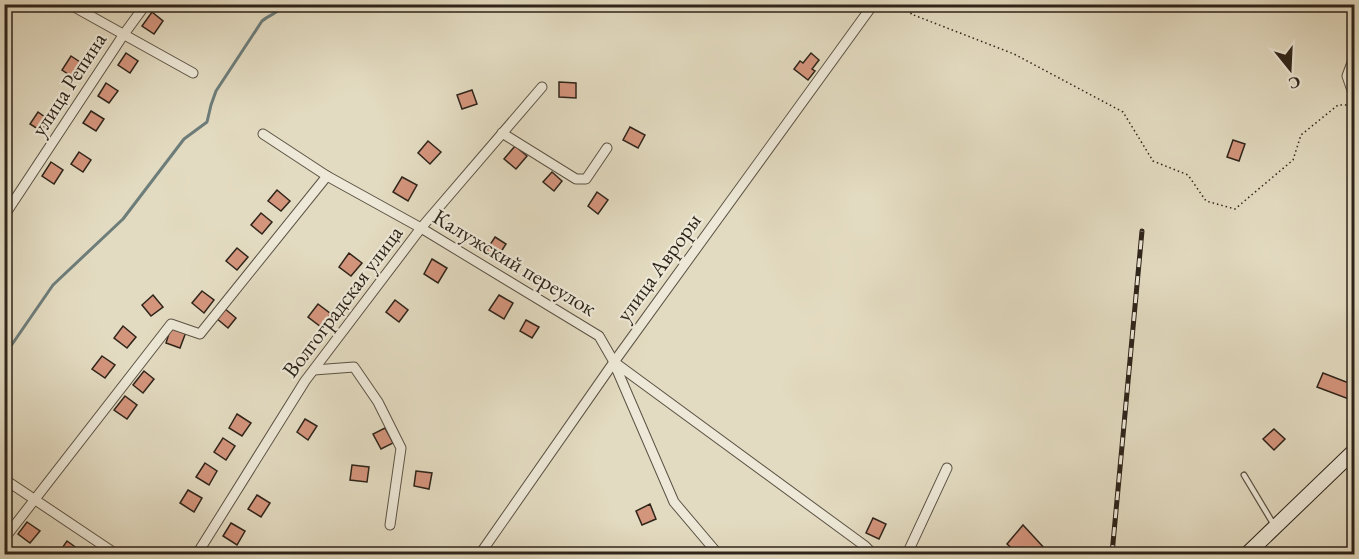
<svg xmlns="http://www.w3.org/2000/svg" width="1359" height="559" viewBox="0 0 1359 559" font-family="'EB Garamond',serif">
	<rect width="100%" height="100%" fill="#e3dbc1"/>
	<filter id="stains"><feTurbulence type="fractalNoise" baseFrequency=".00333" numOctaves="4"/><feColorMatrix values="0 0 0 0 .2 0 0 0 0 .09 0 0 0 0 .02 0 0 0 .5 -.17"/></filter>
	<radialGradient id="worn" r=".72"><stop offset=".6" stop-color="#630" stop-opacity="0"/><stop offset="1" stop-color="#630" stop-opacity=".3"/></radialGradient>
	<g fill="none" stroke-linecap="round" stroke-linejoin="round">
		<path stroke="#6d7d7a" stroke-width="3" d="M4 356 53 285 123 219 184 139 207 122 211 105 216 91 262 21C270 14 278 14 285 4"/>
	</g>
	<g fill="#d4957d" stroke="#2e241a" stroke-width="1.5">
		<path d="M152 12 163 21 154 34 142 26Z"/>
		<path d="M126 53 138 61 130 73 118 65Z"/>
		<path d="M811 53 819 60 812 69 815 71 808 80 794 69 800 61 803 63Z"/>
		<path d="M71 56 83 64 74 78 62 70Z"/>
		<path d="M559 82 576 83V98L559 97Z"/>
		<path d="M106 83 118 91 109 103 98 96Z"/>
		<path d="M472 90 477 104 462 109 457 95Z"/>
		<path d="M91 111 104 119 96 131 83 123Z"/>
		<path d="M38 112 49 120 41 131 30 124Z"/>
		<path d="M630 127 645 135 638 148 623 140Z"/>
		<path d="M1233 140 1245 144 1239 161 1227 157Z"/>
		<path d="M428 141 441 152 430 164 418 153Z"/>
		<path d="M515 146 527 156 516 169 504 159Z"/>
		<path d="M79 152 91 160 83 172 71 164Z"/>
		<path d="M51 162 63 170 54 184 42 176Z"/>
		<path d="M552 172 562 181 554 191 543 182Z"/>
		<path d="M402 177 417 185 408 201 393 192Z"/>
		<path d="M277 190 290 201 281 211 268 201Z"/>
		<path d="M597 192 608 200 598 214 588 206Z"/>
		<path d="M261 213 272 222 262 234 251 225Z"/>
		<path d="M495 237 506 244 497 258 486 251Z"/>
		<path d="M237 248 248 257 237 270 226 261Z"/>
		<path d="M349 253 362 263 351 276 339 267Z"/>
		<path d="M432 259 447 268 438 283 424 274Z"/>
		<path d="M202 291 214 300 204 313 192 303Z"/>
		<path d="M153 295 163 307 151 316 142 305Z"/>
		<path d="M499 295 513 303 504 319 489 310Z"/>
		<path d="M395 300 408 310 399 322 386 312Z"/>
		<path d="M318 304 331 314 321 327 308 317Z"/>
		<path d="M224 308 236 318 228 328 216 318Z"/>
		<path d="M526 320 539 327 532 338 520 331Z"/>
		<path d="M123 326 136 337 127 348 114 338Z"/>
		<path d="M171 327 186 332 180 348 166 343Z"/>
		<path d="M102 356 115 365 105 378 92 369Z"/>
		<path d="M144 371 154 379 143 393 133 385Z"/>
		<path d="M1323 373 1354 385V401L1317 387Z"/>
		<path d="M125 396 137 405 127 419 114 410Z"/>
		<path d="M237 414 251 423 242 436 229 428Z"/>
		<path d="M305 419 317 426 308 440 297 432Z"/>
		<path d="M385 428 393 443 381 449 373 434Z"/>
		<path d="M1274 429 1285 439 1274 450 1263 439Z"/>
		<path d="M223 438 235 446 226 460 214 452Z"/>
		<path d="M205 463 217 471 209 485 196 477Z"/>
		<path d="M352 465 369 467 367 482 350 480Z"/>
		<path d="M416 471 432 473 429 489 414 486Z"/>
		<path d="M188 490 202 498 194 512 180 503Z"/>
		<path d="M257 495 270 503 261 517 248 509Z"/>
		<path d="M650 504 656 519 642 525 636 511Z"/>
		<path d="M873 518 886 524 879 539 866 533Z"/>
		<path d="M27 522 40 531 30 543 18 534Z"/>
		<path d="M231 523 245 531 237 545 223 536Z"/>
		<path d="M1023 525 1046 550 1041 554H1018L1007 544Z"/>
		<path d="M67 541 78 549 75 554H58Z"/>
	</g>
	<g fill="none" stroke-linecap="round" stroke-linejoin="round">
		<g stroke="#5b5244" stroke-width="7">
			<path id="lane" d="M1244 475 1274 525"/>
		</g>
		<g stroke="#5b5244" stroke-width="11">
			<g id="street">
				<path d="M69 4 193 73"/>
				<path d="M1354 57 1347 76 1354 96"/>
				<path d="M502 133 576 179H586L607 148"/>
				<path d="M263 134 327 176 421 228 599 336 614 362 865 546 873 554"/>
				<path d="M4 216 124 34 146 4"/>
				<path d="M614 363 674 502 718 554"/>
				<path d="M314 370 354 367 378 402 401 448 390 525"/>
				<path d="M4 479 116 554"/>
				<path d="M4 539 171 324 200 334 327 176"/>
				<path d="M197 554 305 381 421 228 542 87"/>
				<path d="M480 554 614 362 872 6"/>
				<path d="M907 554 947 468"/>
			</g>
		</g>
		<g stroke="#2e241a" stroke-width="16">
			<path id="secondary" d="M1247 554 1354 451"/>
		</g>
		<path stroke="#2e241a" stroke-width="1.5" stroke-dasharray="1.5 3" stroke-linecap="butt" d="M914 4 911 14 1014 54 1123 112 1153 161 1188 175 1206 201 1235 209 1293 160 1301 135 1338 105H1348"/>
		<use href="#lane" stroke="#ede8d7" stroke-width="4.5"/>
		<use href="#street" stroke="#ede8d7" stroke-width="9"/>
		<use href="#secondary" stroke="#ede8d7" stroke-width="14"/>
		<g stroke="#2e241a" stroke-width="5">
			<path id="rail" d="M1112 554 1142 231"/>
		</g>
		<use href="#rail" stroke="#ede8d7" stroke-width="3" stroke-dasharray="9" stroke-linecap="butt"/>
	</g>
	<g text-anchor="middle" stroke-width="4.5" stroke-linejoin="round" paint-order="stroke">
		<g font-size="22" fill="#2e241a" stroke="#ede8d7">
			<text transform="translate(68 84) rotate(-57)" y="8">улица Репина</text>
			<text transform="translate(515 262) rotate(31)" y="8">Калужский переулок</text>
			<text transform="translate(658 267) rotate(-54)" y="8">улица Авроры</text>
			<text transform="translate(342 301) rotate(-53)" y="8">Волгоградская улица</text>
		</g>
	</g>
	<rect width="1359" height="559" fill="none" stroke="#e3dbc1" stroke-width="24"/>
	<rect x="6" y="6" width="1347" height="547" fill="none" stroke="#2e241a" stroke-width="3"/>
	<rect x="12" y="12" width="1335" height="535" fill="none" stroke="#2e241a" stroke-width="1.5"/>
	<g transform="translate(1290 69) rotate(162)" stroke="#ede8d7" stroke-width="4.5" paint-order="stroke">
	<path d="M0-4.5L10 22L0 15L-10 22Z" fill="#2e241a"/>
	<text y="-9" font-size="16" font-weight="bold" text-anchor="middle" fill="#2e241a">С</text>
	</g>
	<rect width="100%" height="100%" filter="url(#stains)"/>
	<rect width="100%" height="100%" fill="url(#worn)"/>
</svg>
